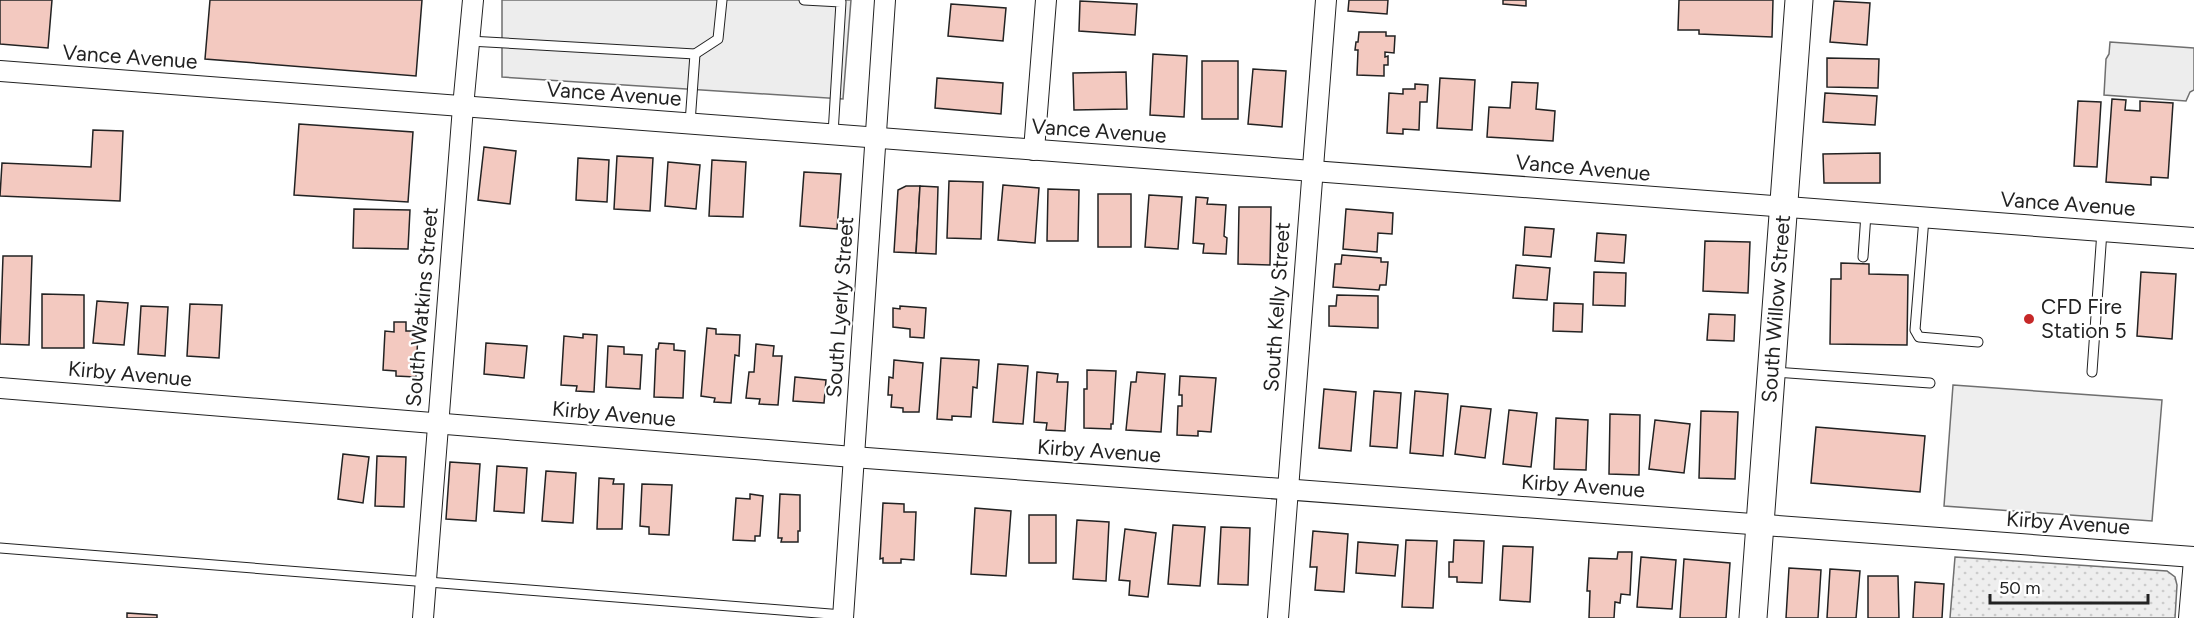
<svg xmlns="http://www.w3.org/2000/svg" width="2194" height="618" viewBox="0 0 2194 618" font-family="Figtree,sans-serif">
	<defs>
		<pattern id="park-dots" width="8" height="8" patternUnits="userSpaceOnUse" patternTransform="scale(1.5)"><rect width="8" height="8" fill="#eee"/><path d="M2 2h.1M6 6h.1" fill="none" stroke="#ccc" stroke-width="1.8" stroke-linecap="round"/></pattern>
	</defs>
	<rect width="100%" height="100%" fill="#fff"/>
	<path fill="#eee" stroke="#6f6f6f" stroke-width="1.5" d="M1953 385 2162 400 2152 521 1944 506Z"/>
	<path fill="url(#park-dots)" stroke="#6f6f6f" stroke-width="1.5" d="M1955 557 2167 571 2175 577 2177 585 2175 618H1950Z"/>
	<g fill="#ededed" stroke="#6f6f6f" stroke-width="1.5">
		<path d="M502 0H851L843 99 502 77Z"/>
		<path d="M2110 42 2194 48V90L2190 92 2186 101 2104 95 2106 59 2109 54Z"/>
	</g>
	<g fill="#f3c9c0" stroke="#222" stroke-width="1.5">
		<path d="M0 0H52L48 48 0 44Z"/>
		<path d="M210 0H422L416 76 205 59Z"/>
		<path d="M1349 0H1388L1387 14 1348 11Z"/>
		<path d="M1503 0H1526V6L1503 4Z"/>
		<path d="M1679 0H1773L1772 37 1699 34V30H1678Z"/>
		<path d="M1080 1 1137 4 1135 35 1079 31Z"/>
		<path d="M1834 1 1870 3 1867 45 1830 42Z"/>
		<path d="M951 4 1006 8 1003 41 948 36Z"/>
		<path d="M1359 32H1386V36H1395L1394 53 1385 52V57L1388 56V65H1384V76L1357 75 1358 50H1355L1356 42H1358Z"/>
		<path d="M1153 54 1187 56 1184 117 1150 115Z"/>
		<path d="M1827 58 1879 59 1878 88 1827 87Z"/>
		<rect x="1202" y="61" width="36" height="58"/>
		<path d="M1253 69 1286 71 1282 127 1248 124Z"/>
		<path d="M1126 72 1127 109 1074 110 1073 73Z"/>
		<path d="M937 78 1003 83 1001 114 935 108Z"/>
		<path d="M1440 78 1475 80 1472 130 1437 128Z"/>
		<path d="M1512 82 1538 83 1536 109 1555 111 1553 141 1487 137 1489 107 1510 108Z"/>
		<path d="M1415 84 1428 85 1427 102H1420L1419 130 1403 129V134L1387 133 1389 93 1403 94V89H1415Z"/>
		<path d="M1825 93 1877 96 1875 125 1823 122Z"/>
		<path d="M2112 99 2126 100 2125 110 2140 111V101L2173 103 2168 178 2151 177V185L2106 182Z"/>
		<path d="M2078 101 2101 102 2097 167 2074 166Z"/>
		<path d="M299 124 413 132 408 202 294 195Z"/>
		<path d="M93 130 123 131 120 201 0 196 2 163 91 167Z"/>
		<path d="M484 147 516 151 510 204 478 200Z"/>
		<path d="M1880 153V183H1824L1823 154Z"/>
		<path d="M617 156 653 158 650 211 614 209Z"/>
		<path d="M578 158 609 160 607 202 576 200Z"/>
		<path d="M712 160 746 162 743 217 709 216Z"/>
		<path d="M668 162 700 165 696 209 665 206Z"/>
		<path d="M804 172 841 174 837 229 800 226Z"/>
		<path d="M949 181 983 182 981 239 947 238Z"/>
		<path d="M1003 185 1039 188 1035 243 998 240Z"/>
		<path d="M906 186H920L916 253 894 252 898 190Z"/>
		<path d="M920 186 938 187 936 254 916 253Z"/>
		<path d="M1048 189 1079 190 1078 241H1047Z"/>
		<rect x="1098" y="194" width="33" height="53"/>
		<path d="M1149 195 1182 197 1178 249 1145 247Z"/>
		<path d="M1196 197 1208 198 1207 204 1226 205 1224 236 1227 238 1226 254 1203 253 1204 244 1193 243Z"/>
		<path d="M1239 207H1271L1270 265 1238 264Z"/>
		<path d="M354 209 410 210 408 249 353 248Z"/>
		<path d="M1346 209 1393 213 1392 234 1378 233 1377 252 1343 249Z"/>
		<path d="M1525 227 1554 229 1551 257 1523 255Z"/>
		<path d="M1597 233 1626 235 1624 263 1595 261Z"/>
		<path d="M1705 241 1750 242 1748 293 1703 291Z"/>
		<path d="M1342 255 1381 258V262H1388L1386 285H1380L1379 290 1333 287 1335 264H1341Z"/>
		<path d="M3 256H32L29 345 0 344Z"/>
		<path d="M1841 263 1869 264V274L1908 275 1907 345 1830 344 1831 279H1841Z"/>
		<path d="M1516 265 1550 268 1547 300 1513 298Z"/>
		<path d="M1594 272 1626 273 1625 306 1593 305Z"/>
		<path d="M2141 272 2176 274 2172 339 2137 336Z"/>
		<path d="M42 294 84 295V348H42Z"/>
		<path d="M1337 295 1378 296V328L1329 326V306H1336Z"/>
		<path d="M97 301 128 303 124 345 93 343Z"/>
		<path d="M1554 303 1583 304 1582 332 1553 331Z"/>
		<path d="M190 304 222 305 219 358 187 356Z"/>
		<path d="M141 306 168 307 165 356 138 354Z"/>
		<path d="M900 306 926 308 924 338 910 337V329L893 327V308L900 309Z"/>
		<path d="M1709 314 1735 315 1734 341 1707 340Z"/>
		<path d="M394 322H406V331H418L416 377 396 376V371L383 370 385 331 394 332Z"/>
		<path d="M707 328 716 329V334L740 335 739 356 735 355 731 403 714 402 715 398 701 396Z"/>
		<path d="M583 334 597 335 594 392 576 391 577 386 561 385 564 336 583 338Z"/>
		<path d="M486 343 527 346 524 378 484 374Z"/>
		<path d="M659 343 674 344V350L685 351 683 398 654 397 656 349H658Z"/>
		<path d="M756 344 774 346 773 356H782L778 405 759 404 760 399 746 398 749 372H754Z"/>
		<path d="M608 346 624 347V354L642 355 640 389 606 387Z"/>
		<path d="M941 358 979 360 977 388 973 387 971 417 952 416V420L937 419Z"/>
		<path d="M894 360 923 363 919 412H903V408L891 407 892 395H888L889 377 893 378Z"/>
		<path d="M998 364 1028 366 1023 424 993 422Z"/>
		<path d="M1087 370 1116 371 1113 424H1111V429L1084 428V389H1087Z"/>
		<path d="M1037 372 1058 374 1057 382H1068L1065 431 1046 430 1047 423 1034 422Z"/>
		<path d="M1137 372 1165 374 1161 432 1126 430 1131 382H1136Z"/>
		<path d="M1180 376 1216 378 1211 432 1198 431V436L1177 435 1178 406H1182V395H1179Z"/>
		<path d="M795 377 826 380 824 403 793 401Z"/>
		<path d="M1324 389 1356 392 1351 451 1319 448Z"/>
		<path d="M1374 391 1401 393 1397 448 1370 446Z"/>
		<path d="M1415 391 1448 394 1443 456 1410 453Z"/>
		<path d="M1461 406 1491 409 1485 458 1455 454Z"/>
		<path d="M1509 410 1537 413 1531 467 1503 464Z"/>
		<path d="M1701 411 1738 412 1735 479 1699 478Z"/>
		<path d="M1610 414 1640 415 1639 475 1609 474Z"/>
		<path d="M1556 418 1588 420 1586 470 1554 469Z"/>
		<path d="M1655 420 1690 424 1684 473 1649 469Z"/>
		<path d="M1816 427 1925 436 1920 492 1811 483Z"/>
		<path d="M343 454 369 457 363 503 338 499Z"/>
		<path d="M377 456 406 457 404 507 375 506Z"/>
		<path d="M450 462 480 464 476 521 446 519Z"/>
		<path d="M497 466 527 468 524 513 494 511Z"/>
		<path d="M546 471 576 473 573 523 542 521Z"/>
		<path d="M599 478 614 479 613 484H624L622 529H597Z"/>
		<path d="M642 484 672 485 669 535 649 534V527L640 526Z"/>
		<path d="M750 494 763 496 760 536H755V541L733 540 736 498 750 499Z"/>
		<path d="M780 494 800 495V531H798V542H781L782 538H778Z"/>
		<path d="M883 503 904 504V512H916L914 560 901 559V563H883V558L880 559Z"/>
		<path d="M975 508 1011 511 1006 576 971 574Z"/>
		<rect x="1029" y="515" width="27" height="48"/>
		<path d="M1077 520 1109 522 1106 581 1073 579Z"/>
		<path d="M1173 525 1205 527 1200 586 1168 584Z"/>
		<path d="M1221 527 1250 528 1248 585 1218 584Z"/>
		<path d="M1125 529 1156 533 1148 597 1129 595 1130 581 1119 580Z"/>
		<path d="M1313 531 1348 534 1344 592 1315 590 1317 567H1310Z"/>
		<path d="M1406 540 1437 541 1433 608 1402 607Z"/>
		<path d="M1454 540 1484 541 1482 583 1457 582V577H1449V562H1453Z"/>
		<path d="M1358 542 1398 545 1395 576 1356 573Z"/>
		<path d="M1503 546 1533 547 1530 602 1500 600Z"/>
		<path d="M1618 552H1632L1630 595 1621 594 1620 603 1615 602 1614 618H1589L1590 591H1587L1589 558 1617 559Z"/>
		<path d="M1641 557 1676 560 1672 609 1637 607Z"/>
		<path d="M1684 559 1730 563 1726 618H1680Z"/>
		<path d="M1789 568 1821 570 1818 618H1786Z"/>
		<path d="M1830 569 1860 571 1856 618H1827Z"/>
		<path d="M1868 576H1898L1899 618H1868Z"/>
		<path d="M1915 582 1944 584 1942 618H1913Z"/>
		<path d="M127 613 157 615V618H127Z"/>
	</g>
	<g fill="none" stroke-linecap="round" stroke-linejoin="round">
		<g stroke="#222" stroke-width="11">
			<g id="lane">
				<path d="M804 0 841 2 833 134"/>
				<path d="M469 41 695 54 690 123"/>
				<path d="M695 54 718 39 722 0"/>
				<path d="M1924 218 1915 330 1919 337 1978 342"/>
				<path d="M1863 257 1866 214"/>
				<path d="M1775 372 1930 383"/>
				<path d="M2092 372 2102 231"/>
				<path d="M0 548 843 615"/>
			</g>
		</g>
		<g stroke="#222" stroke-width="22">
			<g id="street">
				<path d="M0 71 2194 238"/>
				<path d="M1034 150 1046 0"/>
				<path d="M0 388 853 457 2194 557"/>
				<path d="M423 618 463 107 473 0"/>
				<path d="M843 618 885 0"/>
				<path d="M1278 618 1326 0"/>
				<path d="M2189 618 2194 560"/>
			</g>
		</g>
		<g stroke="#222" stroke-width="29">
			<g id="secondary">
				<path id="s1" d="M1753 618 1799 0"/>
			</g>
		</g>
		<use href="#lane" stroke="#fff" stroke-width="9"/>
		<use href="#street" stroke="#fff" stroke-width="20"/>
		<use href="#secondary" stroke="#fff" stroke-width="27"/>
	</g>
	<circle fill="#c62828" stroke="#fff" stroke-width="2" cx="2029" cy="319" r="6"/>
	<g text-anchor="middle" stroke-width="4.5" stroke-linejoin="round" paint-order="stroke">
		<g font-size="21" fill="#222" stroke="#fff">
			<text transform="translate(130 57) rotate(4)" y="7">Vance Avenue</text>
			<text transform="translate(614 94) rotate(4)" y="7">Vance Avenue</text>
			<text transform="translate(1099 131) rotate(4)" y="7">Vance Avenue</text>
			<text transform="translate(1583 168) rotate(5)" y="7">Vance Avenue</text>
			<text transform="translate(2068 204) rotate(4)" y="7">Vance Avenue</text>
			<text transform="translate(422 307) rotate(-85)" y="7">South Watkins Street</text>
			<text transform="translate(840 307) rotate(-86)" y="7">South Lyerly Street</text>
			<text transform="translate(1277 307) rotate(-86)" y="7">South Kelly Street</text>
			<text dy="7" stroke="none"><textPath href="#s1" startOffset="310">South Willow Street</textPath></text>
			<text transform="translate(130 374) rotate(5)" y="7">Kirby Avenue</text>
			<text transform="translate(614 414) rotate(5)" y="7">Kirby Avenue</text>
			<text transform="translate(1099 451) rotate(4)" y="7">Kirby Avenue</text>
			<text transform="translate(1583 486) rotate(4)" y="7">Kirby Avenue</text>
			<text transform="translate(2068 523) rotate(4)" y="7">Kirby Avenue</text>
		</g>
		<g font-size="21" fill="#222" stroke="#fff" text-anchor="start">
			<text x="2041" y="314">CFD Fire<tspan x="2041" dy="24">Station 5</tspan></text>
		</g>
	</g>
	<path d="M1990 594v9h158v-9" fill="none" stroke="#222222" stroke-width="3"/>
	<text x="1999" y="594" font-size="18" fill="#222222" stroke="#ffffff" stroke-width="4.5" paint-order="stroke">50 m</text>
</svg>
